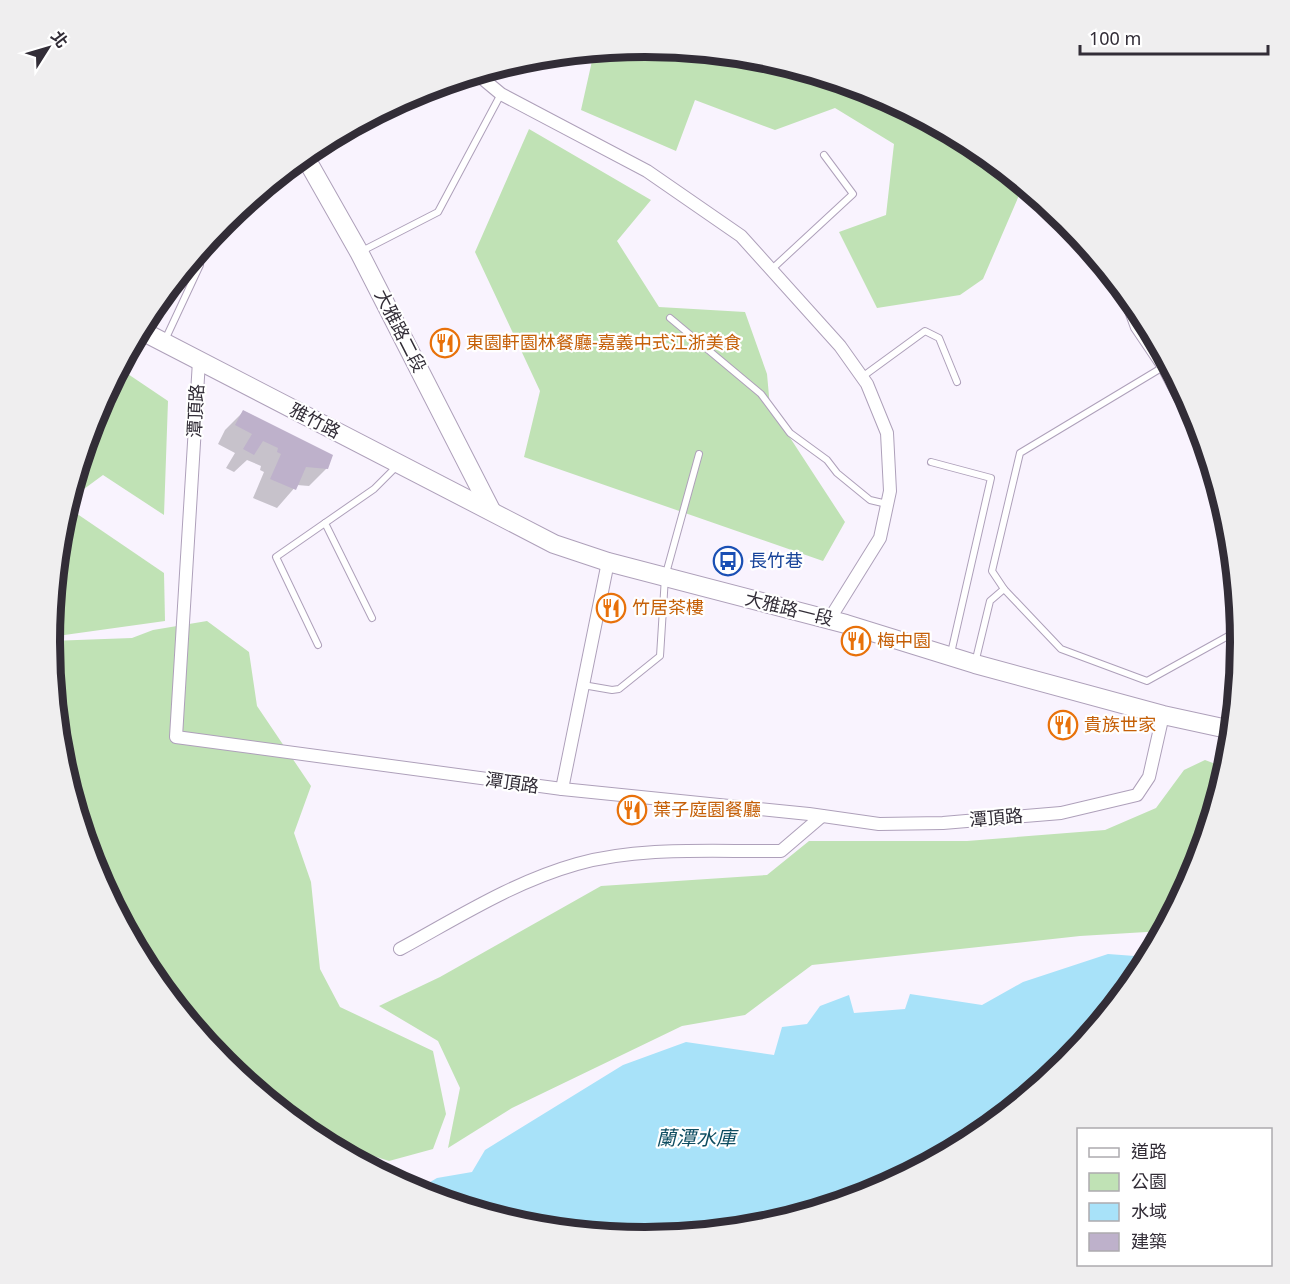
<svg xmlns="http://www.w3.org/2000/svg" width="1290" height="1284" viewBox="0 0 1290 1284" font-family="'Noto Sans','Noto Sans TC',sans-serif">
	<rect width="100%" height="100%" fill="#f9f3fe"/>
	<g fill="#c0e2b5">
		<path d="M645 47 762 58 873 92 976 147 1023 186 983 279 960 295 877 308 839 232 886 215 894 144 835 108 775 130 695 100 676 151 581 110 594 52Z"/>
		<path d="M529 129 651 200 617 241 659 307 745 312 767 374 770 407 845 522 823 561 524 457 540 391 475 252Z"/>
		<path d="M119 368 168 401 164 515 103 475 69 500 95 414Z"/>
		<path d="M67 507 164 573 165 621 50 637 61 525Z"/>
		<path d="M207 621 249 652 257 706 311 786 294 833 311 882 320 969 340 1007 433 1051 446 1114 433 1149 389 1161 314 1137 224 1063 150 973 95 870 61 758 50 641 132 638 153 630Z"/>
		<path d="M1205 760 1226 768 1195 870 1163 931 1080 936 812 965 745 1015 682 1026 512 1108 448 1148 460 1088 438 1041 379 1006 440 977 601 886 767 875 809 841H967L1105 830 1156 808 1184 770Z"/>
	</g>
	<path fill="#a8e2f9" d="M1108 954 1148 957 1140 973 1066 1063 976 1137 873 1192 761 1226 645 1237 528 1226 415 1191 437 1178 472 1172 485 1150 623 1065 686 1042 774 1055 782 1027 807 1024 820 1006 849 995 854 1013 905 1009 910 994 982 1005 1023 982Z"/>
	<g fill="#0003">
		<path d="M243 412 327 468 309 486 297 485 277 508 253 498 264 472 260 470 261 466 247 460 234 472 226 468 235 453 218 444 225 430Z"/>
		<path d="M1239 657 1237 674 1232 664Z"/>
	</g>
	<path fill="#beb1cb" d="M243 410 333 455 328 469 306 467 296 490 270 479 281 454 277 452 278 448 263 441 254 455 243 449 252 434 235 425Z"/>
	<g fill="none" stroke-linecap="round" stroke-linejoin="round">
		<g stroke="#aea0ba" stroke-width="8">
			<g id="lane">
				<path d="M310 160 399 101"/>
				<path d="M360 252 438 212 501 94"/>
				<path d="M772 269 853 194 824 155"/>
				<path d="M1118 284 1134 328 1161 368 1208 458"/>
				<path d="M670 318 761 394 790 433 827 460 837 473 870 500 887 504"/>
				<path d="M165 340 200 265 192 260"/>
				<path d="M1168 364 1020 453 992 571 1004 589 1061 649 1147 681 1239 630"/>
				<path d="M862 377 925 331 939 338 957 382"/>
				<path d="M931 462 991 478 951 653"/>
				<path d="M372 618 325 523 374 489 397 466"/>
				<path d="M318 645 276 557 325 523"/>
				<path d="M975 663 990 601 1004 589"/>
				<path d="M583 685 612 690 619 689 660 656 665 577 699 454"/>
			</g>
		</g>
		<g stroke="#aea0ba" stroke-width="14">
			<g id="street">
				<path d="M477 74 501 94 647 171 741 236 840 346 867 384 887 433 890 491 880 538 829 620"/>
				<path d="M199 361 176 737 562 789 809 814 879 824 943 823 1061 813 1137 795 1149 777 1163 715"/>
				<path d="M562 789 608 562"/>
				<path d="M400 949C457 918 513 882 577 864 642 846 714 852 781 851L822 816"/>
			</g>
		</g>
		<g stroke="#aea0ba" stroke-width="20">
			<g id="secondary">
				<path d="M304 155 359 252 491 510"/>
				<path d="M140 330 554 544 608 562 846 624 975 664 1163 715 1232 730"/>
			</g>
		</g>
		<use href="#lane" stroke="#fff" stroke-width="6"/>
		<use href="#street" stroke="#fff" stroke-width="12"/>
		<use href="#secondary" stroke="#fff" stroke-width="18"/>
	</g>
	<defs>
		<g id="restaurant-ring" transform="scale(1.5)"><circle r="9.5" fill="#fff" stroke="#e8710a" stroke-width="1.5"/><path d="M-5-6h1v4h1v-4h1v4h1v-4h1v5L-1.5 .5V6h-2V.5L-5-1ZM5-6V6H3V1.5H1.5Q1.5-4 5-6Z" fill="#e8710a"/></g>
		<g id="bus-ring" transform="scale(1.5)"><circle r="9.5" fill="#fff" stroke="#1a4fb4" stroke-width="1.5"/><path d="M-5-6H5V4H4V6H2V4H-2V6H-4V4H-5ZM-3.5-4V0h7V-4ZM-3.5 1.2v1.5H-2V1.2ZM2 1.2v1.5H3.5V1.2Z" fill="#1a4fb4"/></g>
	</defs>
	<g fill-rule="evenodd">
		<use href="#restaurant-ring" x="445" y="343"/>
		<use href="#bus-ring" x="728" y="561"/>
		<use href="#restaurant-ring" x="611" y="608"/>
		<use href="#restaurant-ring" x="856" y="641"/>
		<use href="#restaurant-ring" x="1063" y="725"/>
		<use href="#restaurant-ring" x="632" y="810"/>
	</g>
	<g text-anchor="middle" stroke-width="4.5" stroke-linejoin="round" paint-order="stroke">
		<g font-size="18" fill="#322d37" stroke="#fff">
			<text transform="translate(400 331) rotate(63)" y="6">大雅路二段</text>
			<text transform="translate(196 411) rotate(-87)" y="6">潭頂路</text>
			<text transform="translate(315 421) rotate(27)" y="6">雅竹路</text>
			<text transform="translate(789 609) rotate(14)" y="6">大雅路一段</text>
			<text transform="translate(512 783) rotate(8)" y="6">潭頂路</text>
			<text transform="translate(996 818) rotate(-5)" y="6">潭頂路</text>
		</g>
		<g font-size="18" fill="#c56008" stroke="#fff" text-anchor="start">
			<text x="466" y="349">東園軒園林餐廳-嘉義中式江浙美食</text>
			<text x="632" y="614">竹居茶樓</text>
			<text x="877" y="647">梅中園</text>
			<text x="1084" y="731">貴族世家</text>
			<text x="653" y="816">葉子庭園餐廳</text>
		</g>
		<g font-size="18" fill="#164399" stroke="#fff" text-anchor="start">
			<text x="749" y="567">長竹巷</text>
		</g>
		<g font-size="20" font-style="italic" fill="#0e4d61" stroke="#fff">
			<text x="696" y="1145">蘭潭水庫</text>
		</g>
	</g>
	<path d="M0 0H1290V1284H0ZM60 642a585 585 0 1 1 1170 0a585 585 0 1 1-1170 0Z" fill="#efeeef" fill-rule="evenodd"/>
	<path fill="none" stroke="#322d37" stroke-width="8" d="M60 642a585 585 0 1 1 1170 0a585 585 0 1 1-1170 0Z"/>
	<rect x="1077" y="1128" width="195" height="138" fill="#ffffff" stroke="#adabaf" stroke-width="1.5"/>
	<rect x="1089" y="1148" width="30" height="9" fill="#ffffff" stroke="#adabaf" stroke-width="1.5"/>
	<text x="1131" y="1158" font-size="18" fill="#322d37">道路</text>
	<rect x="1089" y="1173" width="30" height="18" fill="#c0e2b5" stroke="#adabaf" stroke-width="1.5"/>
	<text x="1131" y="1188" font-size="18" fill="#322d37">公園</text>
	<rect x="1089" y="1203" width="30" height="18" fill="#a8e2f9" stroke="#adabaf" stroke-width="1.5"/>
	<text x="1131" y="1218" font-size="18" fill="#322d37">水域</text>
	<rect x="1089" y="1233" width="30" height="18" fill="#beb1cb" stroke="#adabaf" stroke-width="1.5"/>
	<text x="1131" y="1248" font-size="18" fill="#322d37">建築</text>
	<g transform="translate(48 48) rotate(53)" stroke="#ffffff" stroke-width="4.5" paint-order="stroke">
	<path d="M0-4.5L10 22L0 15L-10 22Z" fill="#322d37"/>
	<text y="-9" font-size="16" font-weight="bold" text-anchor="middle" fill="#322d37">北</text>
	</g>
	<path d="M1080 45v9h188v-9" fill="none" stroke="#322d37" stroke-width="3"/>
	<text x="1089" y="45" font-size="18" fill="#322d37" stroke="#ffffff" stroke-width="4.5" paint-order="stroke">100 m</text>
</svg>
